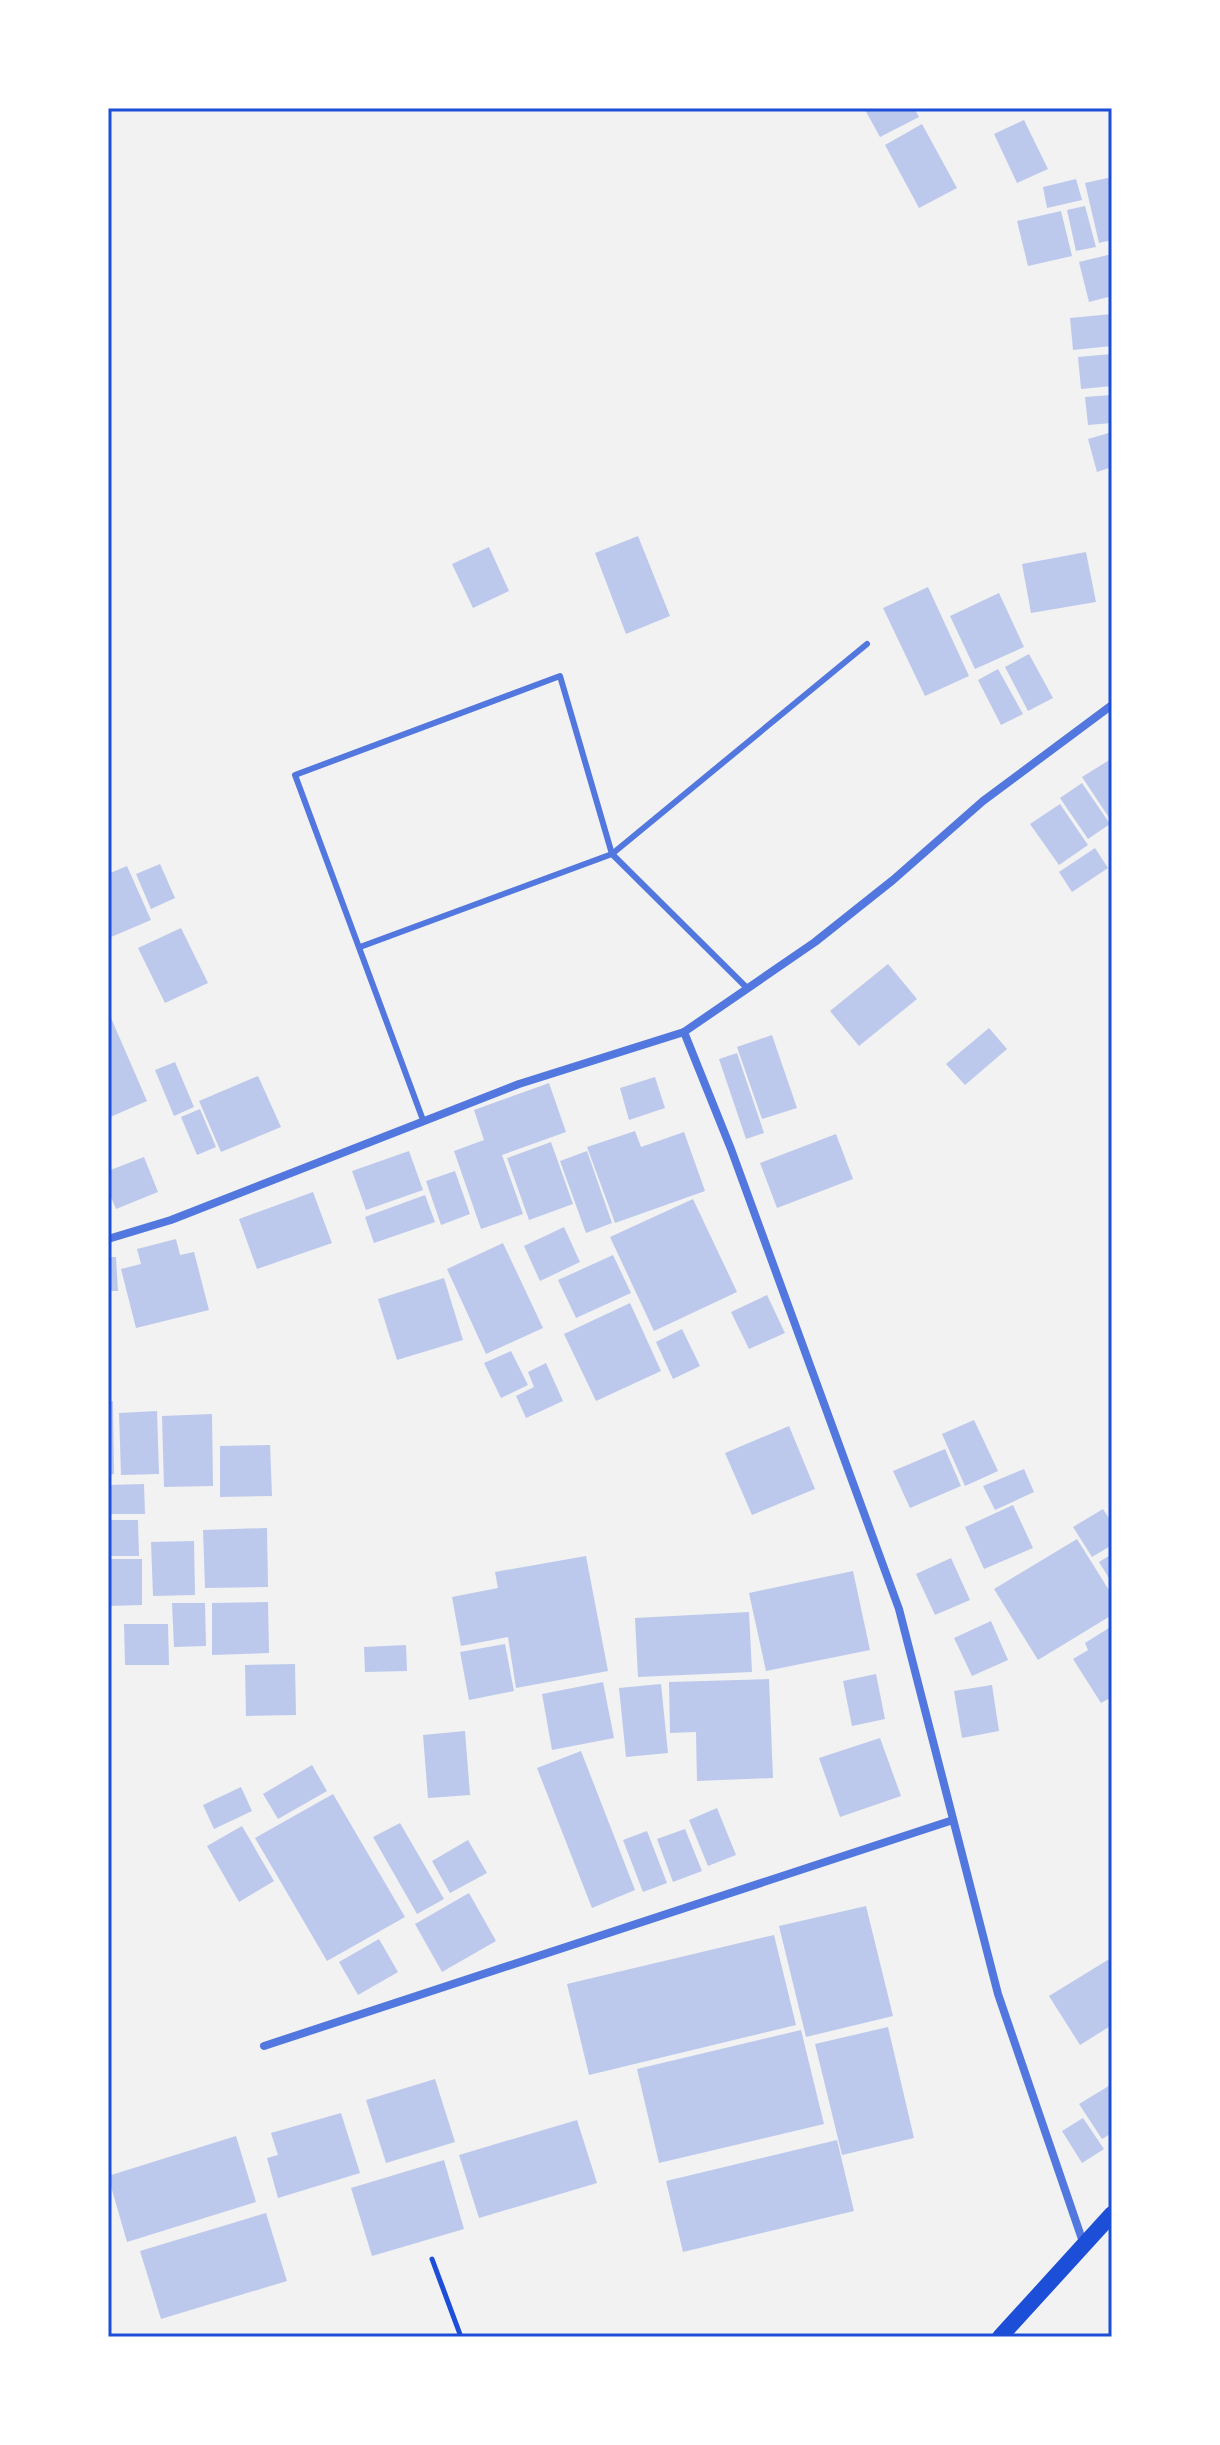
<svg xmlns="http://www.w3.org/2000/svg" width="1220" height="2445" viewBox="0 0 1220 2445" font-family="Barlow,sans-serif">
	<rect width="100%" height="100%" fill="#f2f2f2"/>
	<g fill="#bdc9ec">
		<path d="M864 108H914L919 117 880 137Z"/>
		<path d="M1024 120 1048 169 1017 183 994 134Z"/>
		<path d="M922 124 957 188 919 208 885 145Z"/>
		<path d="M1112 177V240L1099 243 1085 183Z"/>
		<path d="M1076 179 1082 200 1047 208 1043 187Z"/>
		<path d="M1085 206 1096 247 1076 251 1067 210Z"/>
		<path d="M1061 211 1072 256 1028 266 1017 221Z"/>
		<path d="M1112 254V296L1089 302 1079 262Z"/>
		<path d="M1112 314V346L1073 350 1070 318Z"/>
		<path d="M1112 354V386L1081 389 1078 357Z"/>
		<path d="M1112 395V423L1088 425 1085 397Z"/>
		<path d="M1112 432V467L1097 472 1088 439Z"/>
		<path d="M638 536 670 616 626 634 595 553Z"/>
		<path d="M489 547 509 591 473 608 452 564Z"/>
		<path d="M1086 552 1096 602 1031 613 1022 564Z"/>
		<path d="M928 587 969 676 925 696 883 608Z"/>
		<path d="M999 593 1024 647 975 669 950 616Z"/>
		<path d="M1029 654 1053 698 1028 711 1005 667Z"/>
		<path d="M998 669 1023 714 1001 725 978 680Z"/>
		<path d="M1111 759 1112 761V822L1082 777Z"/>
		<path d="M1082 783 1110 824 1088 839 1060 798Z"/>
		<path d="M1060 804 1088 845 1059 865 1030 824Z"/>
		<path d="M1095 848 1108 868 1072 892 1059 872Z"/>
		<path d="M160 864 175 898 151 909 136 874Z"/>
		<path d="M127 866 151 920 111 937 108 930V874Z"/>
		<path d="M181 928 208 983 165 1003 138 948Z"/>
		<path d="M888 964 917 999 859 1046 830 1011Z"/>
		<path d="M111 1018 147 1101 108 1118V1020Z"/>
		<path d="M989 1028 1007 1049 965 1085 946 1064Z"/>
		<path d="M772 1035 797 1108 762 1119 737 1047Z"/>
		<path d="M737 1053 764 1133 746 1139 719 1059Z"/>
		<path d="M175 1062 194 1107 174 1116 155 1070Z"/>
		<path d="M258 1076 281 1127 221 1152 199 1101Z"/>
		<path d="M655 1077 665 1108 629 1120 620 1088Z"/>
		<path d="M549 1083 566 1132 502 1155 523 1214 481 1229 454 1151 484 1140 474 1110Z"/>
		<path d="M200 1109 216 1147 197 1155 181 1117Z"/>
		<path d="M635 1131 641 1147 684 1132 705 1191 615 1223 587 1147Z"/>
		<path d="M836 1134 853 1179 777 1208 760 1163Z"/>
		<path d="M551 1142 573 1204 529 1220 507 1158Z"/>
		<path d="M409 1151 423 1190 366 1210 352 1171Z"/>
		<path d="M587 1151 612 1223 586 1233 560 1161Z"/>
		<path d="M144 1157 158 1192 116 1209 108 1190V1171Z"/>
		<path d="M455 1171 470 1214 441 1225 426 1181Z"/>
		<path d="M313 1192 332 1243 257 1269 239 1219Z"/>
		<path d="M425 1195 435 1222 374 1243 365 1217Z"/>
		<path d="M693 1199 737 1292 654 1331 610 1237Z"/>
		<path d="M564 1227 580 1262 540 1281 524 1246Z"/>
		<path d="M176 1239 180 1255 194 1252 209 1310 136 1328 121 1269 141 1264 137 1249Z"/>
		<path d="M503 1243 543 1328 486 1354 447 1269Z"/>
		<path d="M613 1255 631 1293 576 1318 558 1280Z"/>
		<path d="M108 1257H116L118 1291H108Z"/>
		<path d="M444 1278 463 1340 397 1360 378 1299Z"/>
		<path d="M767 1295 785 1333 749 1349 731 1312Z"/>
		<path d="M630 1303 661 1371 596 1401 564 1334Z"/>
		<path d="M682 1329 700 1366 673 1379 656 1342Z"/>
		<path d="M511 1351 528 1385 501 1398 484 1363Z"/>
		<path d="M546 1363 563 1401 526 1418 516 1396 534 1387 528 1372Z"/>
		<path d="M108 1401H113L114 1474 108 1475Z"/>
		<path d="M157 1411 159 1474 121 1475 119 1413Z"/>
		<path d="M212 1414 213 1486 164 1487 162 1416Z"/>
		<path d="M974 1420 998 1471 965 1486 942 1434Z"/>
		<path d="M789 1426 815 1489 752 1515 725 1453Z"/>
		<path d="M270 1445 272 1496 220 1497V1446Z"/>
		<path d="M945 1449 961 1486 910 1508 893 1471Z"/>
		<path d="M1024 1469 1034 1492 995 1510 983 1486Z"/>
		<path d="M144 1484 145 1514H108V1485Z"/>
		<path d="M1013 1505 1033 1548 984 1569 965 1527Z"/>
		<path d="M1103 1509 1112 1523V1545L1092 1557 1073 1527Z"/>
		<path d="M108 1520H138L139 1556H108Z"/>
		<path d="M267 1528 268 1587 205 1588 203 1530Z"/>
		<path d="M1077 1539 1112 1595V1615L1038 1660 994 1589Z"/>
		<path d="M194 1541 195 1595 153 1596 151 1542Z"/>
		<path d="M1112 1554V1583L1099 1562Z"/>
		<path d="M586 1556 608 1671 516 1688 508 1637 461 1646 452 1597 498 1588 495 1572Z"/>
		<path d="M951 1558 970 1600 935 1615 916 1574Z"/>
		<path d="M108 1559H142V1605L108 1606Z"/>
		<path d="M853 1571 870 1650 766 1671 749 1593Z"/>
		<path d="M268 1602 269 1653 212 1655V1603Z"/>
		<path d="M172 1603H205L206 1646 174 1647Z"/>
		<path d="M749 1612 752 1672 638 1677 635 1618Z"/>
		<path d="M991 1621 1008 1660 972 1676 954 1638Z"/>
		<path d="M124 1624H168L169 1665H125Z"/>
		<path d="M1112 1626V1697L1101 1703 1073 1659 1088 1650 1085 1643Z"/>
		<path d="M505 1644 514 1691 469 1700 460 1652Z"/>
		<path d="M406 1645 407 1671 365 1672 364 1647Z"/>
		<path d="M295 1664 296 1715 246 1716 245 1665Z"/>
		<path d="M876 1674 885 1719 852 1726 843 1681Z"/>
		<path d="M769 1679 773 1778 697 1781 696 1732 670 1733 669 1682Z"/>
		<path d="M603 1682 614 1738 552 1750 542 1694Z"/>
		<path d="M661 1684 668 1753 626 1757 619 1688Z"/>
		<path d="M992 1685 999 1731 962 1738 954 1691Z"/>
		<path d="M465 1731 470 1795 428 1798 423 1735Z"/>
		<path d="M880 1738 901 1796 840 1817 819 1758Z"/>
		<path d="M581 1751 635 1890 592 1908 537 1768Z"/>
		<path d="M312 1765 327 1791 278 1819 263 1794Z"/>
		<path d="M241 1787 252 1811 214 1829 203 1805Z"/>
		<path d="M333 1794 405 1917 327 1961 255 1838Z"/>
		<path d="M717 1808 736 1855 708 1866 689 1820Z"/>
		<path d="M400 1823 444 1899 417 1914 373 1837Z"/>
		<path d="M242 1826 274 1881 239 1902 207 1846Z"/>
		<path d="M685 1829 702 1871 673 1882 657 1839Z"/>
		<path d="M647 1831 667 1883 643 1892 623 1840Z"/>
		<path d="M468 1840 487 1873 450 1893 432 1861Z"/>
		<path d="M469 1893 496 1941 442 1972 415 1924Z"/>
		<path d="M866 1906 893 2016 806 2037 779 1926Z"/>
		<path d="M774 1935 796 2025 589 2075 567 1984Z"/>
		<path d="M379 1939 398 1972 358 1995 339 1962Z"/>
		<path d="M1111 1958 1112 2025 1080 2045 1049 1996Z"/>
		<path d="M888 2027 914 2138 842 2155 815 2044Z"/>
		<path d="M801 2030 824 2124 659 2163 637 2069Z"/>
		<path d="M435 2079 455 2142 386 2163 366 2100Z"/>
		<path d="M1112 2084V2133L1102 2139 1079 2104Z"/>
		<path d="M341 2113 360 2173 278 2198 267 2158 278 2155 271 2133Z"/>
		<path d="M1083 2118 1104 2149 1082 2163 1062 2131Z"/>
		<path d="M577 2120 597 2183 479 2218 459 2155Z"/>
		<path d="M236 2136 256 2202 127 2242 108 2176Z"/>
		<path d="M837 2140 854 2211 683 2252 666 2181Z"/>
		<path d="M444 2160 464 2229 372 2256 351 2188Z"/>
		<path d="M266 2213 287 2281 161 2319 140 2251Z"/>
	</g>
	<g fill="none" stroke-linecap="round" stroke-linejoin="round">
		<path stroke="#1d4ed8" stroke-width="5" d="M432 2259 461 2337"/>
		<g stroke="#5277de" stroke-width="6">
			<path d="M360 947 612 854 867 644"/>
			<path d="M423 1120 295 775 560 676 612 854 746 987"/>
		</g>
		<g stroke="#5277de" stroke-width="8">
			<path d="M684 1032 731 1149 899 1609 998 1994 1084 2245"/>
			<path d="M108 1239 171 1220 519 1084 684 1032 815 942 893 880 983 801 1112 705"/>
			<path d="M264 2046 953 1820"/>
		</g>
		<path stroke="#1d4ed8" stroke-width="16" d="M1000 2337 1112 2214"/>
	</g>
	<rect width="1220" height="2445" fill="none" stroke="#ffffff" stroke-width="220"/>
	<rect x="110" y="110" width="1000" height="2225" fill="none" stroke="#1d4ed8" stroke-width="3"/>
</svg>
